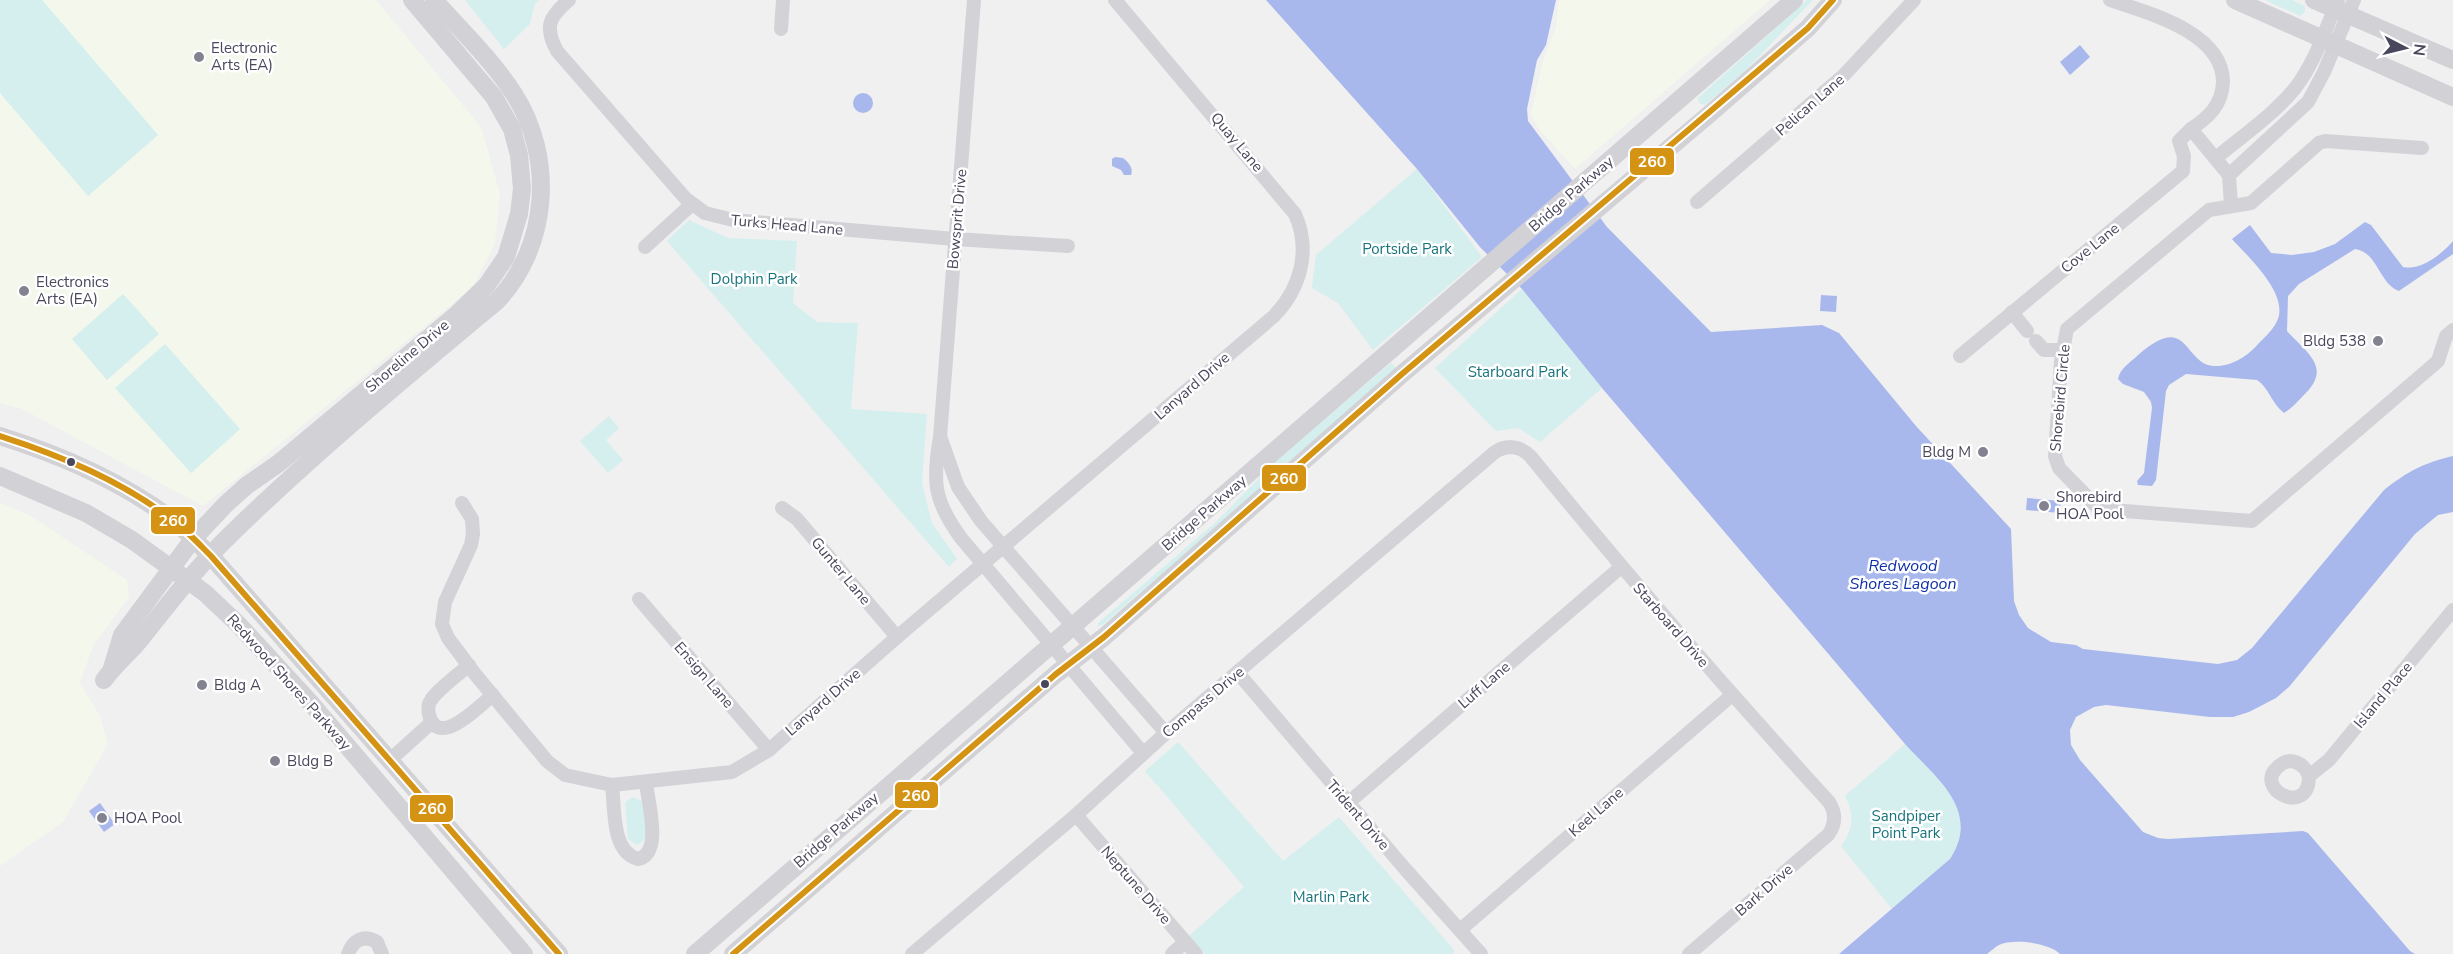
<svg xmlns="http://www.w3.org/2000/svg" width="2453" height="954" viewBox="0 0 2453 954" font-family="'Nunito Sans',sans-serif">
	<rect width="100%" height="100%" fill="#f0f0f0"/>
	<g fill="#f3f7ec">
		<path d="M0 0H376L481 127 500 194 495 243 473 287 203 506 20 408 0 403Z"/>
		<path d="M1559 0H1770L1575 169 1537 127 1531 114 1543 61 1556 27Z"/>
		<path d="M0 503 31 516 127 580 129 597 93 646 80 683 100 716 108 744 63 822 0 866Z"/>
	</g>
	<g fill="#d4efee">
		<path d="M0 0H42L158 135 88 196 0 93Z"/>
		<path d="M465 0H539L535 4 530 24 504 49Z"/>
		<path d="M1807 0H1813L1747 69 1705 105 1699 103 1698 98Z"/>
		<path d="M2265 0H2292L2305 6V12L2300 16Z"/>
		<path d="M1417 169 1482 257 1373 350 1338 303 1312 288 1316 255Z"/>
		<path d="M689 220 728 238 797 241 793 303 817 322 858 323 851 409 927 414 922 483 932 523 957 559 949 567 667 241Z"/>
		<path d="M1522 289 1602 388 1540 442 1518 428 1496 431 1435 368Z"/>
		<path d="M123 294 159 334 107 380 72 339Z"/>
		<path d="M165 344 240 429 191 473 115 388Z"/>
		<path d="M1391 363 1396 368 1224 521 1102 625 1098 626V623L1216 522 1276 461Z"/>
		<path d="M609 416 619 428 606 440 623 460 608 473 580 441Z"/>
		<path d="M1178 742 1283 861 1339 817 1455 951 1452 954H1205L1189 936 1244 887 1145 771Z"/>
		<path d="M1905 744C1919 759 1944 782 1955 799 1964 815 1962 842 1951 857 1938 874 1909 894 1892 909L1841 846C1853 830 1855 815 1845 796Z"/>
		<path d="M633 797 640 800 643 803C644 817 652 839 637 845L628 839 625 802Z"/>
	</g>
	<g fill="#a9b8ec">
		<path d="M1266 0H1556L1546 45 1537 60 1527 109 1528 121 1607 227 1711 332 1822 325 1839 333 1916 426 2011 529 2014 601 2019 615 2028 628 2051 642 2076 645 2083 649 2218 664 2237 660 2252 648 2384 490C2408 471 2424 463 2453 456V512L2438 515 2415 534 2289 687 2276 698 2249 712 2233 717H2210L2106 705 2094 707 2076 717 2070 730 2071 745 2080 760 2143 832 2158 838 2168 839 2303 831 2308 833 2410 951 2415 954H2060C2050 943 2013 938 1999 945 1995 947 1991 951 1987 954H1839L1950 859C1982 810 1935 777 1905 744L1602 388 1522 289 1480 247 1417 169Z"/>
		<path d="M2080 45 2090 57 2070 75 2060 62Z"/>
		<circle cx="863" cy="103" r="10"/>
		<path d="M1115 157 1123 158C1128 162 1134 168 1131 175H1124L1121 170 1112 166V159Z"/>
		<path d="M2365 222 2371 225 2403 267C2421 271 2442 254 2453 241V254L2399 291C2379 284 2378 252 2355 249L2299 284 2288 296 2287 331C2309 355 2333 368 2302 397 2296 403 2291 409 2284 413 2272 404 2269 388 2257 380L2186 374 2169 385 2166 391 2156 480 2152 486 2138 485 2137 481 2144 473 2152 408 2151 402 2144 392 2123 384 2118 379C2120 368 2130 363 2138 355 2189 310 2183 364 2214 366 2231 367 2248 356 2258 344 2264 338 2272 331 2276 323 2292 296 2248 257 2232 239L2250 225 2271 253 2292 255 2314 252 2335 244Z"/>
		<path d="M1821 295 1837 296 1836 312 1820 311Z"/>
		<path d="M2027 498 2061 501 2060 513 2026 510Z"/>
		<path d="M100 803 115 824 104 832 89 811Z"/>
	</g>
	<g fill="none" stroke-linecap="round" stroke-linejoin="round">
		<g stroke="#d3d2d7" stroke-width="14">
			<path d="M569 0C549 17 544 27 557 51L686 199 705 213 733 220 955 239 1068 246"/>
			<path d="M974 0 940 437C932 482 934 501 961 538L1143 753"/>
			<path d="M2110 0C2148 13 2223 32 2223 82 2222 105 2209 117 2191 129L2229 175 2231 205"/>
			<path d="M781 29 783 0"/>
			<path d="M2422 148 2325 141 2319 143 2251 203 2209 210 2067 329 2061 361 2055 456 2059 468 2099 509 2252 521 2438 361 2446 336 2453 330"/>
			<path d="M2216 158C2243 135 2282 109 2301 80 2317 56 2327 26 2338 0"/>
			<path d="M2229 175 2308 102 2324 72 2354 0"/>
			<path d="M1697 202 1844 75 1914 0"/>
			<path d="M645 247 692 204"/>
			<path d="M2012 312 2027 331"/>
			<path d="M2036 341 2044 350H2062"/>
			<path d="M1960 356 2183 171 2184 156 2179 141 2191 129"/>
			<path d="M941 439 958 487 981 521 1166 733"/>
			<path d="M462 503 472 519 473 534 471 545 445 602 442 624 448 638 475 674 547 761 565 775 612 785 732 772 769 750 897 637 1274 316C1301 288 1311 250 1295 214L1115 0"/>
			<path d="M782 508 797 519 897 637"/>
			<path d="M639 599 769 750"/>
			<path d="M469 665C457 676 440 687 431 700 427 705 428 712 430 718 441 747 480 705 493 695"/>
			<path d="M1238 673 1406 870 1481 954"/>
			<path d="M390 760 432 722"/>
			<path d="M2309 776C2304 763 2290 756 2279 766 2251 788 2309 819 2309 776L2329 760 2453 610"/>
			<path d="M612 785C615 808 611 852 638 859 663 854 648 802 646 783"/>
			<path d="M1348 803 1621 567"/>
			<path d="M1076 815 1196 954"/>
			<path d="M1460 930 1732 695"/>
			<path d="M348 954C353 940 364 934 377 942L382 954"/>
			<path d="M912 954 1076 815 1166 733 1495 452C1507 444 1521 446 1531 457 1627 575 1726 689 1829 802 1836 813 1836 824 1828 835L1689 954"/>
			<path d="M1172 954 1185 942"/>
		</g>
		<g stroke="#d1d1d6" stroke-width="18">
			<path d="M2235 0 2453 97"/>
			<path d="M2314 0 2453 60"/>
			<path d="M0 436C61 455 123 482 174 521 187 531 198 544 211 556L559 954"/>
			<path d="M0 476 86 513 132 540 205 593 239 625 309 701 524 954"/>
			<path d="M112 668 122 635 193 539 225 505 246 486 279 463 455 316 487 285 506 257 519 214 522 189 519 155 512 129 494 97 412 0"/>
			<path d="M104 680C115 664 131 652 143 636 170 602 197 567 229 536 314 453 406 377 497 301 549 246 555 158 514 94 492 60 461 30 434 0"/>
			<path d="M695 954 1794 0"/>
			<path d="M733 954 1056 674 1104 637 1402 374 1706 117 1808 28 1833 0"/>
		</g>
		<g stroke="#fff" stroke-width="10">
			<g id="bus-1">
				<path d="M0 436C62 456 122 481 174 521 187 531 199 544 211 556L559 954"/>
				<path d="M733 954 1056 674 1104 637 1402 374 1808 28 1833 0"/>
			</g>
		</g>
		<use href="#bus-1" stroke="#d49312" stroke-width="6"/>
	</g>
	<g fill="#838290" stroke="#fff" stroke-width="2">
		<circle cx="199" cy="57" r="6"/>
		<circle cx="24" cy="291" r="6"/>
		<circle cx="2378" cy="341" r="6"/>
		<circle cx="1983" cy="452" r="6"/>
		<circle cx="2044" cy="506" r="6"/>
		<circle cx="202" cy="685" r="6"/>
		<circle cx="275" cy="761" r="6"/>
		<circle cx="102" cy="818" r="6"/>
	</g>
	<g fill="#48475c" stroke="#fff" stroke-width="2">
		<circle cx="71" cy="462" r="5"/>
		<circle cx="1045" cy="684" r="5"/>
	</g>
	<g text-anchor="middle" stroke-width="5" stroke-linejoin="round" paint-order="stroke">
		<g font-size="15" fill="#48475c" stroke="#fff" text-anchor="start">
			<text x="211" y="53">Electronic<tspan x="211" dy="17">Arts (EA)</tspan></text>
			<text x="36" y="287">Electronics<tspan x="36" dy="17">Arts (EA)</tspan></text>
			<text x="2366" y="346" text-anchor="end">Bldg 538</text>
			<text x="1971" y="457" text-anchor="end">Bldg M</text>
			<text x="2056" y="502">Shorebird<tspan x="2056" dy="17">HOA Pool</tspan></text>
			<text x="214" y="690">Bldg A</text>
			<text x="287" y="766">Bldg B</text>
			<text x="114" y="823">HOA Pool</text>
		</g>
		<g font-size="15" fill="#48475c" stroke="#fff">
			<text transform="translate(1810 105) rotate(-41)" y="5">Pelican Lane</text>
			<text transform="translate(1237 142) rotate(50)" y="5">Quay Lane</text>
			<text transform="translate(1571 194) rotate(-41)" y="5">Bridge Parkway</text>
			<text transform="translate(957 219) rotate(-85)" y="5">Bowsprit Drive</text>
			<text transform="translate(787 225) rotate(5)" y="5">Turks Head Lane</text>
			<text transform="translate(2090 248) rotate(-39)" y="5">Cove Lane</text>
			<text transform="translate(407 356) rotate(-40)" y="5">Shoreline Drive</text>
			<text transform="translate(1192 386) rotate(-41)" y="5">Lanyard Drive</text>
			<text transform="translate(2060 398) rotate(-85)" y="5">Shorebird Circle</text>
			<text transform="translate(1204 513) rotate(-41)" y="5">Bridge Parkway</text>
			<text transform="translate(841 571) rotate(50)" y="5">Gunter Lane</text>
			<text transform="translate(1671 625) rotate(49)" y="5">Starboard Drive</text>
			<text transform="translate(704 675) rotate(49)" y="5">Ensign Lane</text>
			<text transform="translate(289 682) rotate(48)" y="5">Redwood Shores Parkway</text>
			<text transform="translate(1484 685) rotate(-41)" y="5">Luff Lane</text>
			<text transform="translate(2383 695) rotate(-50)" y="5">Island Place</text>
			<text transform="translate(823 702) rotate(-41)" y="5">Lanyard Drive</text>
			<text transform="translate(1203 702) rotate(-40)" y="5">Compass Drive</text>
			<text transform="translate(1596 812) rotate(-41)" y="5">Keel Lane</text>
			<text transform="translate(1358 815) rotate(49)" y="5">Trident Drive</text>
			<text transform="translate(836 830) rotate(-41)" y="5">Bridge Parkway</text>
			<text transform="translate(1136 885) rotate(49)" y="5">Neptune Drive</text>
			<text transform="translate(1764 890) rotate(-41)" y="5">Bark Drive</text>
		</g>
		<g font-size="15" fill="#18757d" stroke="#fff">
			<text x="1407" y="254">Portside Park</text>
			<text x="754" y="284">Dolphin Park</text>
			<text x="1518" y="377">Starboard Park</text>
			<text x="1906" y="821">Sandpiper<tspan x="1906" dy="17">Point Park</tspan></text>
			<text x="1331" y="902">Marlin Park</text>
		</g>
		<g font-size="16" font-style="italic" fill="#0e2fa8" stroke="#fff">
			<text x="1903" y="571">Redwood<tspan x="1903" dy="18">Shores Lagoon</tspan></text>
		</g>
	</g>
	<g stroke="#fff" stroke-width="2">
		<rect x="1629" y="147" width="46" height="29" rx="6" fill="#d49312"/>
		<rect x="1261" y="464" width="46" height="28" rx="6" fill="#d49312"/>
		<rect x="150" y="506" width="46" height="29" rx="6" fill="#d49312"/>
		<rect x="894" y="781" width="45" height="28" rx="6" fill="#d49312"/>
		<rect x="409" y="794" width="45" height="29" rx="6" fill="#d49312"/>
	</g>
	<g font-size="16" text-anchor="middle" font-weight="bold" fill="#fff">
		<text x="1652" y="167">260</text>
		<text x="1284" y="484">260</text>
		<text x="173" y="526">260</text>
		<text x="916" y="801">260</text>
		<text x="432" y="814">260</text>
	</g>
	<g transform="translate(2405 48) rotate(97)" stroke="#ffffff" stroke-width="4.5" paint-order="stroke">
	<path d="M0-4.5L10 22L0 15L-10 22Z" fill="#48475c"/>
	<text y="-9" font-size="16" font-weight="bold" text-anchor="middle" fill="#48475c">N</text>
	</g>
</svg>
